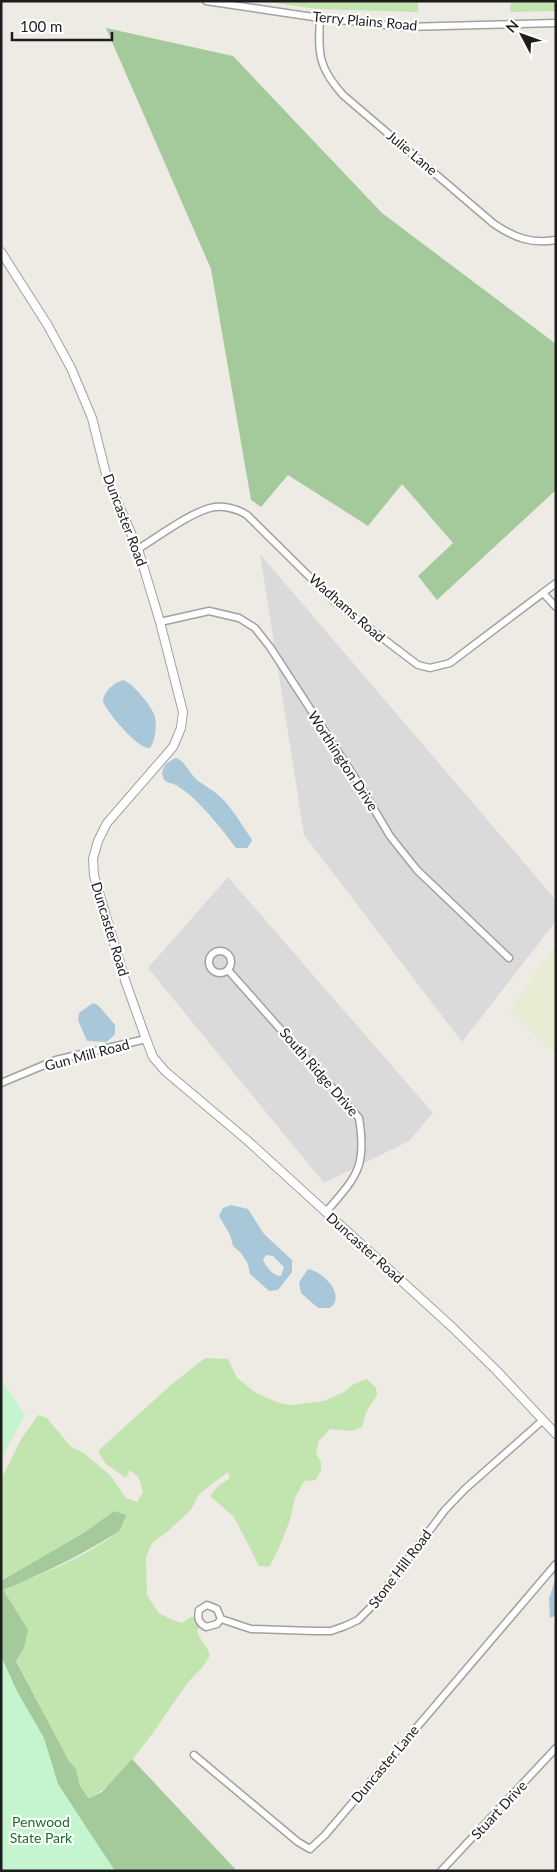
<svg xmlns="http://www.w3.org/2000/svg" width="557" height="1872" viewBox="0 0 557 1872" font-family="Lato,sans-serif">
	<rect width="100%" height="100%" fill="#eeebe4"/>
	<g fill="#dbdada">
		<path d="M260 554 556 900V921L462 1042 304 835Z"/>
		<path d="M228 877 433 1113 409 1141 324 1183 148 968Z"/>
	</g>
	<path fill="#e6ebd1" d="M556 945V1054L510 1010Z"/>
	<g fill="#c2e4ae">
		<path d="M263 1H418V12L316 9Z"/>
		<path d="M511 1H556V11L510 12Z"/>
		<path d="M205 1358 228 1359 237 1378 256 1393 279 1403 292 1405 324 1401 344 1392 354 1384 367 1379 376 1388 377 1395 366 1412 362 1427 352 1431 330 1429 319 1441 316 1453 321 1462V1470L316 1480 304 1481 295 1498 290 1520 279 1548 269 1567 259 1566 234 1517 210 1496 218 1486 230 1478 228 1472 199 1494 191 1510 168 1531 152 1543 146 1557 147 1595 159 1613 168 1618 182 1623 191 1617 198 1616 201 1624 197 1631C200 1640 207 1646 210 1655 204 1668 192 1676 184 1688 160 1721 126 1779 90 1798L80 1786 76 1769 69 1761 16 1660 24 1648 3 1590C41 1574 88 1557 120 1530L114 1511 85 1532 1 1581V1480L20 1441 38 1415 47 1418 70 1446 85 1454 110 1475 126 1498 137 1502 143 1492 139 1478 130 1470 126 1478 106 1464 98 1451 172 1384Z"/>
	</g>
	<g fill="#a4ca9c">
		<path d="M106 28 233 56 382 213 556 344V490L437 600 418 576 453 543 402 484 368 526 288 475 261 507 251 500 211 269Z"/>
		<path d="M114 1511 126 1515 120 1530 115 1534C79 1556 43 1574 3 1590L28 1630 24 1648 16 1661 69 1761 76 1769 80 1786 89 1798 102 1792 132 1759 237 1871H1V1581L85 1532Z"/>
	</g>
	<g fill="#c4f5ce">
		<path d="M1 1379 25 1415 1 1459Z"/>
		<path d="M1 1656 17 1691 44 1738 58 1784 115 1871H1Z"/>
	</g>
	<g fill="#a8c7d8" fill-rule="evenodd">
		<path d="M123 680C132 682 153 708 155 717 157 726 155 741 150 748 138 750 108 713 103 702 103 692 113 683 123 680Z"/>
		<path d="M176 758C185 761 188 771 195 778 201 784 210 788 217 794 230 804 241 824 251 838L252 841 247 848H236C222 829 199 800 179 787 174 783 169 784 164 780 159 769 166 762 176 758Z"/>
		<path d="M93 1003 98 1005 115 1025V1034L107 1042 87 1041 78 1020 79 1013Z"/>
		<path d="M231 1205 248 1209 264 1234 292 1260V1272L278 1290 269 1291 250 1274 248 1264 241 1253 233 1246 230 1235 219 1216 223 1208ZM267 1255 273 1256 284 1267 281 1276C274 1277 265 1266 263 1259Z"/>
		<path d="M308 1269C322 1271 347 1295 330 1308H318L301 1293 299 1282Z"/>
		<path d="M556 1577V1615L550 1618 549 1599Z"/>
	</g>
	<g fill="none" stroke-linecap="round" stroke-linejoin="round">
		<g stroke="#a1a1a1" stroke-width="9">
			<g id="minor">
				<path d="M206 1 320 18 404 27 556 23"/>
				<path d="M320 18C318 54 318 67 343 95L494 224C515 238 531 244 556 240"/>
				<path d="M138 549C156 538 190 513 210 508 222 505 236 508 247 515L335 602 406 656 418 665 430 668 450 663 556 583"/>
				<path d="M543 593 556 607"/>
				<path d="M160 622 209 611 239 618 255 628 270 647 359 784 390 836 417 870 509 958"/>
				<circle cx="220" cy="962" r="11"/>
				<path d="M228 970 359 1118C367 1167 357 1176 326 1212"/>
				<path d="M1 1083 56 1060 146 1039"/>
				<path d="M221 1619 217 1624 206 1627C199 1623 197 1619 199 1610L207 1605 217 1609 221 1619 251 1629 314 1631H331L345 1626 358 1620 374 1604 445 1510 465 1489 543 1420"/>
				<path d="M194 1755 298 1842 310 1849 325 1835 556 1564"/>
				<path d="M441 1871 556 1748"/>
			</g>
		</g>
		<g stroke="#a1a1a1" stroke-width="10">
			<path id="tertiary" d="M1 252 47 324 71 368 92 418 107 478 138 549 160 622 183 712 181 728 173 747 107 823 98 841 93 859 94 876 126 983 146 1039 153 1057 165 1071 248 1141 452 1327 497 1371 556 1434"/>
		</g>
		<use href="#minor" stroke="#fff" stroke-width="6"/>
		<use href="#tertiary" stroke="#fff" stroke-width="8"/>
	</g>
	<g text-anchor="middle" stroke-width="4.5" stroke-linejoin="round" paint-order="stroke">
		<g font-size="14" fill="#1d1d1d" stroke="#fff">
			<text transform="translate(365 21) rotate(5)" y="5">Terry Plains Road</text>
			<text transform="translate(412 153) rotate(40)" y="5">Julie Lane</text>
			<text transform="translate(125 520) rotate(69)" y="5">Duncaster Road</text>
			<text transform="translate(347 608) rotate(41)" y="5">Wadhams Road</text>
			<text transform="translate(343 761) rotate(57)" y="5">Worthington Drive</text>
			<text transform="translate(110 929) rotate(73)" y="5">Duncaster Road</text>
			<text transform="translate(87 1055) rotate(-15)" y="5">Gun Mill Road</text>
			<text transform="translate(319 1072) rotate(49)" y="5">South Ridge Drive</text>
			<text transform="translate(365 1248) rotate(42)" y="5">Duncaster Road</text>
			<text transform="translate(400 1569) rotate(-53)" y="5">Stone Hill Road</text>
			<text transform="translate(385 1764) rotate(-50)" y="5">Duncaster Lane</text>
			<text transform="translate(499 1810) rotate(-47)" y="5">Stuart Drive</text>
		</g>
		<g font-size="14" fill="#147227" stroke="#fff">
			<text x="41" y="1827">Penwood<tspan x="41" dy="16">State Park</tspan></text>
		</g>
	</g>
	<rect width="557" height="1872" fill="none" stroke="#1d1d1d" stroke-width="5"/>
	<g transform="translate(522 35) rotate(311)" stroke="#ffffff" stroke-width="4" paint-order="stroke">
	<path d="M0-4L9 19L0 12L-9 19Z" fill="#1d1d1d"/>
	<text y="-8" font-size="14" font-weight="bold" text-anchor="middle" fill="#1d1d1d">N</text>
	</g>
	<path d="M12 32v8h100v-8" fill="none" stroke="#1d1d1d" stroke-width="2.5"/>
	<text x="20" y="32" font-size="15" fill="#1d1d1d" stroke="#ffffff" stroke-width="4" paint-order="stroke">100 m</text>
</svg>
